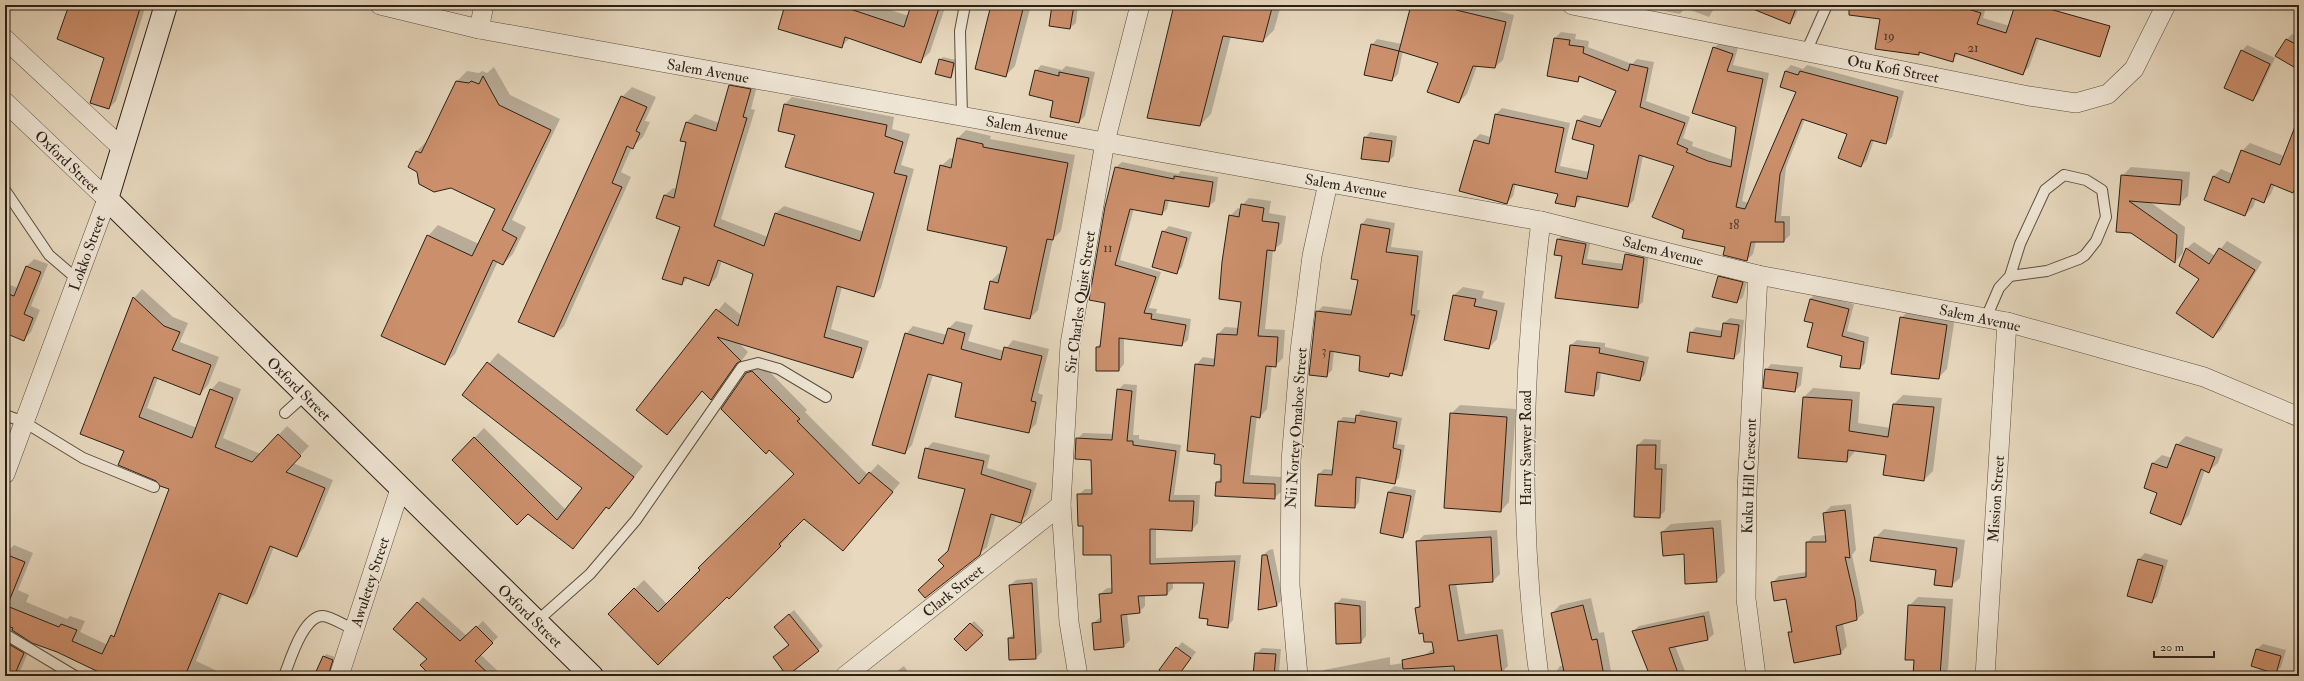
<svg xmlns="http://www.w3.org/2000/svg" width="2304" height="681" viewBox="0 0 2304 681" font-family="'IM FELL Double Pica',serif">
	<rect width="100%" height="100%" fill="#e7d8be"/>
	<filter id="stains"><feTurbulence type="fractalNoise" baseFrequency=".005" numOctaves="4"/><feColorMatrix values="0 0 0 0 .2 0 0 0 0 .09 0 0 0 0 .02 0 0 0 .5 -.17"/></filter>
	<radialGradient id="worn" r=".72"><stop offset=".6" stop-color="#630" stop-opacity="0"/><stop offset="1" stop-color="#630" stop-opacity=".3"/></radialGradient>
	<g fill="#0003">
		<path d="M70 5H146L116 101 109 108 105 57Z"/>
		<path d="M786 5H875L909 16 913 5H946L930 52 920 62 850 38 842 46Z"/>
		<path d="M992 5H1031L1015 66 1005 76Z"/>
		<path d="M1053 5H1078L1076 23 1070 28Z"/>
		<path d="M1175 5H1281L1274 30 1263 41 1231 36 1211 114 1200 125Z"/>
		<path d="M1412 5H1474L1514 15 1503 60 1495 67 1477 66 1467 94 1459 102 1440 62 1403 51 1398 74 1392 80 1372 45 1377 39 1402 44Z"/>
		<path d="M1633 5H1716L1709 17 1685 8 1680 14Z"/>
		<path d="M1748 5H1800L1795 17 1789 23 1747 7Z"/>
		<path d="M1869 5H1980L1986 7 1983 18 2010 26 2045 22 2029 67 2022 74 1959 53 1952 60 1921 51 1919 54Z"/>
		<path d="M2295 5H2299V19H2294Z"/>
		<path d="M1561 32 1576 34 1575 39 1589 41 1588 47 1632 64 1637 59 1654 62 1646 101 1690 117 1683 138 1693 142 1692 146 1733 160 1737 126 1714 48 1720 42 1738 48 1733 65 1769 73 1742 201 1749 203 1797 91 1785 71 1791 65 1803 69 1807 65 1904 91 1892 137 1886 143 1874 140 1867 160 1861 166 1848 134 1805 119 1786 167 1781 216H1790V235L1784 241H1756L1753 254 1747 260 1726 247 1685 230 1676 165 1643 156 1634 200 1628 206 1582 196 1575 206 1559 193 1516 183 1513 196 1507 203 1460 190 1474 140 1480 134 1491 137 1496 114 1502 108 1570 123 1560 166 1589 172 1595 144 1578 121 1584 115 1604 120 1617 90 1582 76 1577 81 1548 75 1555 38Z"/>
		<path d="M2292 34 2299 38V69L2287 39Z"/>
		<path d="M2247 45 2275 58 2258 94 2252 100 2242 51Z"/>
		<path d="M943 57 956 60 953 74 951 77 940 60Z"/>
		<path d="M1041 65 1062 70 1066 66 1095 72 1085 116 1079 122 1054 100 1036 71Z"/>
		<path d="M494 67 510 95 560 119 512 220 526 227 513 254 503 264 498 261 455 354 445 364 428 236 438 225 479 244 496 209 409 167 417 151 427 141 457 81 467 71 479 73 482 71 487 73Z"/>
		<path d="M738 78 758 82 751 109 755 110 721 219 768 237 776 213 784 206 864 232 875 193 796 134 784 105 792 97 894 117 892 129 910 134 901 165 914 169 881 288 874 296 842 287 831 329 869 341 860 369 852 377 738 342 748 352 719 391 711 398 703 390 667 434 637 410 725 302 742 316 754 273 722 260 717 277 709 285 688 278 682 284 681 227 665 195 673 188 677 189 687 142 681 140 687 122 695 114 719 123 730 86Z"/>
		<path d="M632 87 656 97 645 121 650 122 643 137 632 147 621 172 631 177 564 326 554 336 622 97Z"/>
		<path d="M966 130 991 136 990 139 1075 155 1061 231 1053 239 1038 310 1030 318 985 309 991 281 999 273 1001 274 1008 247 941 166 950 158 954 159 958 138Z"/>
		<path d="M1370 132 1397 136 1394 156 1389 161 1365 138Z"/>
		<path d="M2296 139 2299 140V186L2293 192 2275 184 2271 194 2264 202 2256 199 2253 207 2245 215 2213 177 2221 169 2233 174 2242 151 2250 143 2284 156Z"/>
		<path d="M1122 162 1178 174 1181 171 1218 177 1215 201 1209 206 1169 200 1167 209 1162 214 1134 208 1120 260 1161 272 1149 308 1157 309 1156 313 1191 319 1188 340 1182 345 1124 337V364L1119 370 1097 347 1101 343 1106 302V207L1116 167Z"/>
		<path d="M2131 167 2190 172 2188 196 2179 204 2150 202 2185 227 2183 253 2175 262 2132 232 2122 176Z"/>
		<path d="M1249 198 1271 201 1269 213 1286 216 1282 243 1273 250 1265 329 1285 330 1283 358 1275 366 1272 365 1267 409 1260 417 1257 416 1250 475 1282 477V491L1274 498 1216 495 1217 482 1222 477 1223 464 1217 454 1196 365 1203 357 1216 359 1218 334 1225 327 1239 328 1242 301 1230 216 1238 208 1241 209 1242 205Z"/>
		<path d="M1367 218 1395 223 1391 247 1423 251 1417 310H1420L1407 369 1401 374 1392 373 1389 376 1361 355 1334 351 1332 370 1326 376 1317 312 1323 306 1353 310 1359 279 1352 278 1362 224Z"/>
		<path d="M1169 226 1192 232 1182 267 1176 273 1163 232Z"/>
		<path d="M1564 234 1591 239 1587 259 1624 264 1626 255 1631 249 1649 253 1643 302 1637 307 1563 255 1558 239Z"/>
		<path d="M2227 241 2262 262 2221 330 2213 337 2200 279 2186 249 2194 242 2215 256Z"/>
		<path d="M34 259 48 264 31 306 40 310 31 332 24 339 5 332V283L18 288 27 266Z"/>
		<path d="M1724 271 1748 277 1743 297 1737 302 1719 277Z"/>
		<path d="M1463 287 1484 291 1482 298 1505 303 1497 339 1489 348 1454 295Z"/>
		<path d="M142 289 173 317 188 323 180 342 219 357 208 385 200 394 158 378 147 408 197 428 211 390 219 381 241 389 223 438 261 454 287 426 309 446 293 463 333 480 305 547 297 556 274 547 255 594 247 603 223 593 196 661 228 676H109L97 668 24 637 23 639 32 644 18 676H5V554L14 545 33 553 18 590 29 595 26 602 67 619 70 616 85 621 80 632 108 645 118 630 170 488 125 450 82 433 134 298Z"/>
		<path d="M1815 294 1854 304 1847 331 1869 337 1865 363 1860 368 1843 355 1814 322 1810 299Z"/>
		<path d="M1910 309 1955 317 1947 369 1938 378 1901 318Z"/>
		<path d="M1730 318 1744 320 1740 352 1734 358 1691 333 1696 327 1723 331 1724 323Z"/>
		<path d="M956 321 973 325 968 341 1004 351 1013 340 1049 349 1038 393 1043 395 1036 424 1028 432 963 383 933 375 912 445 905 453 906 334 913 326 947 335 948 329Z"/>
		<path d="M1577 340 1605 343V347L1649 357 1645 374 1640 380 1601 372 1599 389 1593 395 1571 345Z"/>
		<path d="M498 353 643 466 618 498 609 508 607 507 573 547 528 512 453 460 484 428 566 510 583 488 463 394Z"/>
		<path d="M761 363 807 410 805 412 868 475 878 464 900 483 851 541 804 517 787 535 789 536 729 598 727 595 658 664 609 614 644 580 667 604 795 474 747 373 756 364Z"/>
		<path d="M1771 364 1803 367 1801 385 1795 391 1766 370Z"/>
		<path d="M5 379 9 380 5 391Z"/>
		<path d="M1124 384 1137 385 1133 435H1139V439L1181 445 1174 495H1200L1198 523 1192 530 1156 528V558L1241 555 1233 620 1227 627 1209 618 1206 582H1173V588L1167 594H1145V606L1139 612 1127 613 1130 640 1124 646 1093 623 1102 616 1100 594 1107 588H1113L1112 554 1084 525 1078 495 1085 489H1093L1092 459 1077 439 1083 433 1114 434 1118 390Z"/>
		<path d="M1813 388 1860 392 1858 423 1891 428 1894 404 1903 395 1942 398 1933 471 1924 480 1887 454 1856 450 1847 461 1800 457 1804 397Z"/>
		<path d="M1460 405 1516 409 1509 502 1501 511 1451 414Z"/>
		<path d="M1361 410 1402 418 1397 444 1405 445 1399 478 1394 483 1361 477 1359 502 1355 507 1316 505 1319 474 1324 469 1334 470 1339 422 1343 417 1356 418Z"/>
		<path d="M2186 436 2223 449 2218 463 2209 471 2205 470 2189 515 2181 524 2159 492 2153 463 2162 455 2172 458 2177 445Z"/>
		<path d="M1644 439 1661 440 1660 464H1667L1665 511 1659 517 1638 445Z"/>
		<path d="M933 442 990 455 987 468 1037 483 1027 515 1020 522 996 514 987 547 979 554 945 566 967 488 926 449Z"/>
		<path d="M1394 486 1416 490 1408 531 1403 537 1381 533 1388 492Z"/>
		<path d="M1851 504 1856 550 1852 555 1864 613 1857 619 1843 623 1847 646 1841 653 1789 633 1793 629 1787 598 1772 583 1779 576 1807 572V543L1813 536 1827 535 1824 513 1831 506Z"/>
		<path d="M1721 520 1725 572 1716 581 1662 532 1671 524Z"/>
		<path d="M1884 529 1965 540 1960 578 1951 586 1937 569 1875 538Z"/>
		<path d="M1497 530 1500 574 1493 581 1456 583 1465 634 1503 629 1508 666 1501 673 1494 674V676H1318L1324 670 1390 657V665L1426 660 1425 655 1434 648 1433 641 1424 632 1416 608 1421 603 1417 542 1424 535Z"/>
		<path d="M1273 549 1283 599 1277 605 1259 609 1263 555 1269 550Z"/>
		<path d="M2145 553 2168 560 2157 597 2151 602 2128 595 2139 559Z"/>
		<path d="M1037 578 1042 652 1036 658 1009 638 1014 633 1010 585 1016 580Z"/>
		<path d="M423 597 467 636 483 621 498 637 480 654 503 676H432L418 603Z"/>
		<path d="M1918 597 1953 599 1948 669 1943 676H1914L1915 659 1909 606Z"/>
		<path d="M1342 598 1366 601V636L1361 642 1336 604Z"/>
		<path d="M1591 598 1599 633 1604 632 1612 676H1553L1560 666H1564L1552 613 1560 605Z"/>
		<path d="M794 610 823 646 818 650 779 653 789 644 780 622Z"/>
		<path d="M1709 611 1714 634 1708 639 1675 646 1687 676H1651L1633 631 1639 626Z"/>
		<path d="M974 621 984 631 966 650 956 639Z"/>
		<path d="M1182 642 1196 652 1178 676H1169L1160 669Z"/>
		<path d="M2263 644 2286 650 2281 667 2276 672 2257 649Z"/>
		<path d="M1262 648 1281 649 1279 671 1274 676H1269L1256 654Z"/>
		<path d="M326 654 335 657 331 670 332 676H315Z"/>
		<path d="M904 666 911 676H889H890Z"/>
		<path d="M2187 673 2193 676H2184Z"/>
	</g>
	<g fill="#cc8f6c" stroke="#2b2016">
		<path d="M69 5H141L109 109 90 103 104 58 57 39Z"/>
		<path d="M785 5H838L904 27 911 5H940L921 63 845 37 842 48 778 29Z"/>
		<path d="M991 5H1024L1006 77 975 69Z"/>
		<path d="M1052 5H1074L1070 29 1049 26Z"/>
		<path d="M1174 5H1259L1272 8 1263 42 1223 36 1200 126 1147 118Z"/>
		<path d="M1411 5 1430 9 1431 5H1458L1456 10 1506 22 1495 68 1473 66 1459 103 1427 92 1438 63 1399 51Z"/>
		<path d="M1743 5H1797L1790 24Z"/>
		<path d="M1849 5H1904L1943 9 1944 5H1969L1968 9 1981 13 1977 24 2006 33 2015 5H2046V8L2110 26 2100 57 2036 38 2023 75 1955 53 1953 62 1919 52V55L1875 49 1880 19 1849 15Z"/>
		<path d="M1554 38 1570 40 1569 45 1584 47 1583 53 1628 71 1630 64 1648 68 1640 107 1685 123 1677 144 1688 149 1686 152 1708 161 1731 167 1736 127 1692 113 1713 47 1733 54 1727 71 1763 79 1736 207 1745 209 1796 92 1780 87 1785 71 1798 75 1800 71 1898 97 1886 144 1871 140 1861 167 1838 158 1847 134 1802 119 1780 174 1775 222H1784V242H1751L1747 261 1723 255 1725 247 1682 238 1684 230 1652 217 1674 166 1639 155 1628 207 1577 196 1575 207 1555 203 1558 194 1513 184 1507 204 1459 191 1474 140 1489 144 1495 114 1564 128 1555 172 1587 179 1594 145 1572 139 1577 120 1600 127 1616 91 1579 76 1578 82 1547 76Z"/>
		<path d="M2286 39 2299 46V70L2275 56Z"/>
		<path d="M1371 44 1399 51 1392 81 1364 75Z"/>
		<path d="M2241 50 2270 64 2253 101 2224 88Z"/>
		<path d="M939 59 954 63 951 78 935 74Z"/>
		<path d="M1035 70 1059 76V72L1089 78 1079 123 1050 117 1053 101 1029 95Z"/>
		<path d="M483 76 499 105 551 130 502 230 517 238 503 265 493 260 445 365 381 336 427 235 472 256 495 209 451 188 434 192 419 184 417 172 408 167 416 151 421 153 456 81 469 83 471 81 479 84Z"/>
		<path d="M729 85 751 89 743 117 747 118 714 226 764 246 775 213 860 241 874 193 785 167 795 135 778 131 784 104 887 125 885 136 903 142 894 173 907 176 874 297 837 286 824 337 862 348 853 378 717 337 741 361 737 363 711 400 702 391 667 435 636 410 716 309 738 326 753 274 718 260 709 286 684 277 682 285 662 279 680 227 656 218 664 195 674 198 686 142 680 141 686 122 716 131Z"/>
		<path d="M621 96 647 107 636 131 640 133 633 149 627 146 612 183 622 187 554 337 518 322Z"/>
		<path d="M2298 119 2299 179 2293 193 2271 184 2264 203 2252 198 2245 216 2204 200 2213 176 2229 183 2241 150 2280 165Z"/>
		<path d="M1364 137 1392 141 1389 162 1361 159Z"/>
		<path d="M957 138 983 144V147L1068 163 1053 240 1047 239 1030 319 984 309 990 281 998 283 1007 247 927 230 940 165 951 168Z"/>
		<path d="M1115 167 1174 179V176L1213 182 1209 207 1165 200 1162 215 1130 209 1115 265 1156 277 1144 313 1152 314 1151 319 1186 325 1182 346 1119 338V371H1096V347H1100L1105 303 1089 300 1105 207Z"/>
		<path d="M2121 175 2182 180 2180 205 2129 201 2177 235 2175 263 2131 233 2116 232Z"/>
		<path d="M1241 204 1264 208 1262 221 1279 223 1275 251 1267 250 1258 336 1278 337 1276 367 1266 366 1260 418 1251 416 1243 483 1275 484V499L1215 496 1216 482H1221V465L1214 464 1215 454 1187 451 1195 364 1214 366 1217 334 1237 335 1241 302 1219 299 1222 262 1229 215 1239 217Z"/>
		<path d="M1361 224 1390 229 1386 252 1418 256 1411 315H1415L1402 376 1390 373 1389 377 1359 371 1360 356 1330 351 1327 377 1309 375 1316 311 1351 315 1358 280 1351 279Z"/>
		<path d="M1162 231 1187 238 1177 274 1152 267Z"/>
		<path d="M1557 239 1586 244 1582 264 1622 270 1625 254 1644 258 1638 308 1555 298 1562 256 1554 255Z"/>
		<path d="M2186 248 2209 264 2219 248 2255 270 2213 338 2176 313 2199 279 2179 266Z"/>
		<path d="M26 266 41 272 24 314 33 318 24 341 5 333V293L14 296Z"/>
		<path d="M1718 276 1743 282 1737 303 1712 297Z"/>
		<path d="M1453 295 1476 299 1474 306 1497 311 1489 349 1444 340Z"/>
		<path d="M133 297 164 326 180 332 172 350 211 365 200 395 154 377 139 417 192 438 210 389 233 398 215 447 252 462 278 434 301 456 286 472 325 488 297 557 270 546 247 604 219 593 185 676H107L57 652 32 643 12 630 13 628 5 625V554L25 562 7 606 59 627 61 624 77 630 72 641 102 654 111 635 114 637 169 489 160 486 156 481 118 465 124 451 80 434Z"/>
		<path d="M1810 299 1849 309 1842 336 1864 342 1860 369 1840 367 1842 356 1807 347 1813 323 1804 321Z"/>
		<path d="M1900 317 1947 325 1939 379 1891 374Z"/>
		<path d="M1723 323 1739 325 1734 359 1687 352 1690 332 1721 337Z"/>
		<path d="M948 328 965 333 961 349 1001 360 1004 347 1042 356 1031 401 1036 402 1029 433 955 417 962 383 928 374 905 454 872 445 905 333 943 344Z"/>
		<path d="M1570 345 1600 348 1599 353 1644 362 1640 381 1597 372 1594 396 1565 392Z"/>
		<path d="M487 362 634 477 609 509 606 507 573 549 528 514 517 525 452 460 474 437 557 520 582 488 462 395Z"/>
		<path d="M1765 369 1798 373 1795 392 1763 388Z"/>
		<path d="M752 371 800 419 797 421 859 484 869 472 893 492 843 551 804 519 779 544 781 546 729 599 727 597 658 665 608 614 634 588 658 612 700 570 698 568 794 474 769 450 766 454 721 409 746 373Z"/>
		<path d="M1117 389 1132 391 1127 441H1133V445L1176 451 1169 501H1194L1192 531 1150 529V564L1235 561 1228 628 1207 625 1208 619 1199 618 1204 583H1167V595L1138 596 1140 613 1121 615 1124 647 1094 650 1092 623 1101 622 1099 594 1112 593 1111 555H1083V526H1078L1077 494H1092L1091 460 1075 459 1076 438 1112 440Z"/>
		<path d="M1803 397 1852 400 1849 431 1888 437 1893 404 1934 407 1924 481 1883 475 1886 455 1848 450 1847 462 1798 458Z"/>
		<path d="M1450 413 1507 417 1501 512 1444 508Z"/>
		<path d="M1356 415 1397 422 1393 448 1401 450 1395 484 1356 477 1355 508 1315 506 1318 474 1332 475 1338 421 1355 423Z"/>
		<path d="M2176 444 2215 457 2209 473 2201 469 2181 525 2150 513 2157 493 2144 488 2152 463 2167 468Z"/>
		<path d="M1637 445H1656L1655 469H1662L1660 518 1634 517Z"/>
		<path d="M925 448 984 461 981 474 1031 490 1021 523 991 514 980 555 925 598 918 590 944 566 938 560 948 551 965 489 918 478Z"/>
		<path d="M1388 492 1411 496 1403 538 1380 533Z"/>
		<path d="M1845 510 1850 558 1845 557 1855 600 1857 620 1836 626 1841 654 1794 663 1788 632H1792L1786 599 1774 601 1771 582 1806 577V542H1826L1823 513Z"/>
		<path d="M1713 528 1717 582 1685 584 1684 554 1663 556 1661 532Z"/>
		<path d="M1491 537 1493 582 1449 585 1458 641 1497 635 1502 674 1455 676 1454 666 1403 669 1402 660 1434 653 1432 642H1424L1423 633 1419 634 1415 608 1420 607 1416 541Z"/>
		<path d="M1874 537 1957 548 1952 587 1934 585 1936 570 1870 561Z"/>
		<path d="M1262 555H1267L1277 606 1258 610Z"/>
		<path d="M2138 559 2163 566 2152 603 2127 596Z"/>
		<path d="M1032 583 1036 659 1009 660 1008 638H1014L1009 585Z"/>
		<path d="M417 602 460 641 476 626 493 643 475 661 491 676H431L420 665 427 659 393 629Z"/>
		<path d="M1335 603 1360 606 1361 643 1336 644Z"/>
		<path d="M1583 605 1592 640 1597 639 1604 676H1565L1551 613Z"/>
		<path d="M1908 605 1945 607 1940 676H1913L1914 660H1905Z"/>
		<path d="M789 614 819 651 787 676 773 657 789 645 774 627Z"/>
		<path d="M1704 616 1708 640 1669 648 1679 676H1650L1632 631Z"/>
		<path d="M970 623 983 635 966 651 954 639Z"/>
		<path d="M7 643 24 653 14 676H5Z"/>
		<path d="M1176 647 1191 658 1178 676H1167L1159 670Z"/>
		<path d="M2256 649 2281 656 2276 674 2251 666Z"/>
		<path d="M1255 653 1276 654 1274 676H1253Z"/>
		<path d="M323 656 333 660 328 676H314Z"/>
	</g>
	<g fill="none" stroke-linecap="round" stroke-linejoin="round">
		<g stroke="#5a4e40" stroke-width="12">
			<g id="lane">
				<path d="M1806 52 1827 5"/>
				<path d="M962 117 960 31 965 5"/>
				<path d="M5 190 49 255 77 279"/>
				<path d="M1986 318 1999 288 2010 276 2047 271 2079 259 2085 255 2096 241 2106 217 2102 190 2086 180 2064 175 2045 190 2020 244 2010 276"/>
				<path d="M285 413 305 395"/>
				<path d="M5 415 24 422 83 458 154 487"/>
				<path d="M536 622 590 574 636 520 742 367 758 363 779 369 826 397"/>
				<path d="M5 634 75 676"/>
				<path d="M284 676C290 661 303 616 323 616 332 617 345 626 354 629"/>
			</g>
		</g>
		<g stroke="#5a4e40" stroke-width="20">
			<g id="street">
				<path d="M380 5 479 29 1541 221 1758 275 2007 322 2204 377 2299 417"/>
				<path d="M1572 5 2029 96 2076 103 2108 94 2134 69 2166 5"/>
				<path d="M479 29 484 5"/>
				<path d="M5 39 122 148"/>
				<path d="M5 102 107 199 5 474"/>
				<path d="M339 676 400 489"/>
				<path d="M845 676 1061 505"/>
				<path d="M1078 676 1069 622 1061 505 1070 344 1105 142 1140 5"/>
				<path d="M1298 676 1290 585 1291 461 1300 351 1312 256 1328 183"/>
				<path d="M1539 676C1518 525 1522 372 1541 221"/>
				<path d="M1756 676 1746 599 1747 490 1758 275"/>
				<path d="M1985 676 2007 322"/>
			</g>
		</g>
		<g stroke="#2b2016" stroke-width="24">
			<path id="secondary" d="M166 5 107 199 592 676"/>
		</g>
		<use href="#lane" stroke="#efe6d5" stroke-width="10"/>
		<use href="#street" stroke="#efe6d5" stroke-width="19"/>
		<use href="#secondary" stroke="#efe6d5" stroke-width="22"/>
	</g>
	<g text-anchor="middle" stroke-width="3" stroke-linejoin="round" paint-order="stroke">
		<g font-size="13" fill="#533c2c">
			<text x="1889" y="40">19</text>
			<text x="1973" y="52">21</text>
			<text x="1734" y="229">18</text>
			<text x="1108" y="252">11</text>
			<text x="1324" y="355">3</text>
		</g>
		<g font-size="15" fill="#2b2016" stroke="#efe6d5">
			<text transform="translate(1893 69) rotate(11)" y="5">Otu Kofi Street</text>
			<text transform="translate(708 71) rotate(10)" y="5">Salem Avenue</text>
			<text transform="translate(1027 128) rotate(10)" y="5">Salem Avenue</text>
			<text transform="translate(67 162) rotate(44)" y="5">Oxford Street</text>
			<text transform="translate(1346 186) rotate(10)" y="5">Salem Avenue</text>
			<text transform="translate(1663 251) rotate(14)" y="5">Salem Avenue</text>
			<text transform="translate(87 253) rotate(-70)" y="5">Lokko Street</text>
			<text transform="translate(1080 302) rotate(-82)" y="5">Sir Charles Quist Street</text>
			<text transform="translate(1980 318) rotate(12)" y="5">Salem Avenue</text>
			<text transform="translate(299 389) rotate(45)" y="5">Oxford Street</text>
			<text transform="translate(1296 428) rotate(-86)" y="5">Nii Nortey Omaboe Street</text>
			<text transform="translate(1526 448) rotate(-90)" y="5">Harry Sawyer Road</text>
			<text transform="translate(1749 476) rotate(-88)" y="5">Kuku Hill Crescent</text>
			<text transform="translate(1996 499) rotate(-86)" y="5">Mission Street</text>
			<text transform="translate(370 582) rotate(-72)" y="5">Awuletey Street</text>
			<text transform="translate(953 591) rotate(-39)" y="5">Clark Street</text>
			<text transform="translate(530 616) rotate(44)" y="5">Oxford Street</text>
		</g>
	</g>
	<rect width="2304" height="681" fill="none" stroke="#e7d8be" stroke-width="20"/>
	<rect x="6" y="6" width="2292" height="669" fill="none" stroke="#2b2016" stroke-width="2"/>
	<rect x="10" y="10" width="2284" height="661" fill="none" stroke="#2b2016"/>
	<path d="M2154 651v6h60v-6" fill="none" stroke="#2b2016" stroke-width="2"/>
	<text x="2160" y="651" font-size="12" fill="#2b2016" stroke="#efe6d5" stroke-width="3" paint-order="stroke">20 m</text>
	<rect width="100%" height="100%" filter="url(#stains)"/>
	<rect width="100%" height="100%" fill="url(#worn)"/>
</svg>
